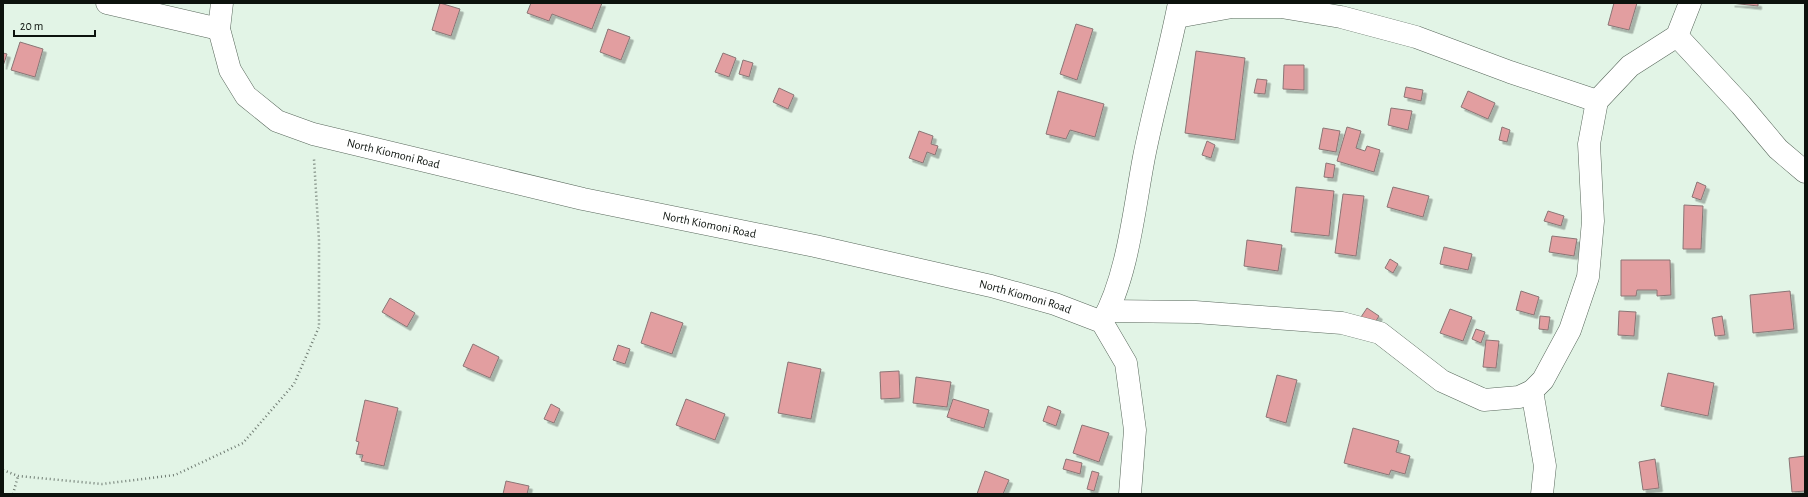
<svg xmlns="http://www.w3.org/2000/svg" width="1808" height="497" viewBox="0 0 1808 497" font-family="'Alegreya Sans',sans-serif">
	<defs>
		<filter id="shadow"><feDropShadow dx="3.5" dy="3.5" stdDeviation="0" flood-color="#0004"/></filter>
	</defs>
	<rect width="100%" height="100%" fill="#e2f4e6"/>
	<g fill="#e29ea0" stroke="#8a7575" filter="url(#shadow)">
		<path d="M440 3 460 9 451 36 432 30Z"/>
		<path d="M531 3H602L592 29 552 14 549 21 527 13Z"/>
		<path d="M1614 3H1637L1629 30 1608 25Z"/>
		<path d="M1731 3H1758V6Z"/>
		<path d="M1076 24 1093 29 1077 80 1060 74Z"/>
		<path d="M608 29 630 37 621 60 600 52Z"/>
		<path d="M20 42 43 49 35 77 11 70Z"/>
		<path d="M1196 51 1245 58 1235 140 1185 133Z"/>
		<path d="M3 53 7 54 3 66Z"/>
		<path d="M723 53 736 58 729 77 715 72Z"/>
		<path d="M743 60 753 63 749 77 739 74Z"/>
		<path d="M1284 65H1304V90L1283 89Z"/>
		<path d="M1257 79 1267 80 1265 94 1254 93Z"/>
		<path d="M1406 87 1423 90 1421 101 1404 97Z"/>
		<path d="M779 88 794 95 788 109 773 102Z"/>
		<path d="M1058 91 1104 104 1095 137 1070 130 1066 139 1046 134Z"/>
		<path d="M1468 91 1495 103 1488 119 1461 107Z"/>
		<path d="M1391 108 1412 111 1408 130 1388 125Z"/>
		<path d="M1347 127 1361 131 1356 148 1365 151 1367 146 1380 150 1374 172 1337 161Z"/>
		<path d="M1502 127 1510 130 1507 142 1499 140Z"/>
		<path d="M1323 128 1340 131 1336 152 1319 149Z"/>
		<path d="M919 131 933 136 931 144 938 146 935 155 927 152 923 163 909 158Z"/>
		<path d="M1207 141 1215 145 1211 158 1202 155Z"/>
		<path d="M1326 163 1335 165 1333 178 1324 177Z"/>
		<path d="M1697 182 1706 186 1701 200 1692 197Z"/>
		<path d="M1296 187 1334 191 1329 236 1291 232Z"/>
		<path d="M1393 187 1429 196 1423 217 1387 207Z"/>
		<path d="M1343 194 1364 196 1356 256 1335 253Z"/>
		<path d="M1684 205 1703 206 1701 249H1683Z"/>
		<path d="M1548 211 1564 216 1561 226 1544 221Z"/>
		<path d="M1552 236 1577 239 1574 256 1549 252Z"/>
		<path d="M1247 240 1282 245 1278 271 1244 266Z"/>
		<path d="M1444 247 1472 254 1468 270 1440 264Z"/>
		<path d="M1390 259 1398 264 1393 273 1385 268Z"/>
		<path d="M1621 260H1670L1671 295 1657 296V290H1637L1636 296H1621Z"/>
		<path d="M1521 291 1539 297 1534 315 1516 310Z"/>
		<path d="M1790 291 1794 329 1753 333 1750 295Z"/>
		<path d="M390 298 415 313 407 327 382 312Z"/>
		<path d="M1367 308 1379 316 1374 324 1361 317Z"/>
		<path d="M1450 309 1472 317 1463 341 1440 333Z"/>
		<path d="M1619 311 1636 312 1634 336 1618 335Z"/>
		<path d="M651 312 683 323 672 354 641 343Z"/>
		<path d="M1540 316 1550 317 1548 330 1539 329Z"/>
		<path d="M1722 316 1725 335 1715 336 1712 318Z"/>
		<path d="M1476 329 1485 332 1481 343 1472 339Z"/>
		<path d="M1486 340 1499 341 1496 368 1483 367Z"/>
		<path d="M473 344 499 357 490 378 463 366Z"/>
		<path d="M618 345 630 349 625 364 613 360Z"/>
		<path d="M788 362 821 369 811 419 778 413Z"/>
		<path d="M899 371 900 398 881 399 880 372Z"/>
		<path d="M1668 373 1714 383 1708 416 1661 406Z"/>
		<path d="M1277 375 1297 380 1286 423 1266 417Z"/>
		<path d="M916 377 951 382 947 407 913 403Z"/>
		<path d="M686 399 725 414 715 440 676 425Z"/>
		<path d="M953 399 989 410 984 428 947 417Z"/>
		<path d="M365 400 398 408 384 466 361 461 363 455 356 454 359 442 356 441Z"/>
		<path d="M551 404 560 409 554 423 544 419Z"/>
		<path d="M1048 406 1061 411 1056 426 1043 421Z"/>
		<path d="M1082 425 1109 433 1099 462 1073 453Z"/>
		<path d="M1353 428 1399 441 1396 452 1410 456 1405 474 1391 470 1389 475 1344 463Z"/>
		<path d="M1805 456V491L1792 492 1789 458Z"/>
		<path d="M1066 459 1082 463 1080 474 1063 469Z"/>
		<path d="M1655 459 1659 488 1643 490 1639 462Z"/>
		<path d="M985 471 1009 480 1003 494H977Z"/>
		<path d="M1092 471 1099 473 1094 491 1087 489Z"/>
		<path d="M506 481 529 486 527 494H503Z"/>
	</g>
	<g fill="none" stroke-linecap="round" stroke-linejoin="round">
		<g stroke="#59685c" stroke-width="23">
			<g id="minor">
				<path d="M107 3 219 29"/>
				<path d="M1177 17 1232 7H1281L1341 17 1416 37 1510 72 1597 101"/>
				<path d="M1677 36 1741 105 1778 149 1805 172"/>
				<path d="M1108 311 1195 312 1342 323 1380 333 1442 381 1484 400 1519 397 1532 391 1543 380 1570 330 1588 277 1593 221 1589 144 1597 101 1630 66 1677 36 1690 3"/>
				<path d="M1102 322C1128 276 1134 209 1144 157 1154 106 1169 55 1179 3"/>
				<path d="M1532 391 1545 466 1542 494"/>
			</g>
		</g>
		<g stroke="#59685c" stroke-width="23">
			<g id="secondary">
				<path id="s1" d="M222 3 219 29 230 70 246 96 277 121 313 134 583 199 815 246 991 286 1055 304 1102 322 1126 363 1135 430 1130 494"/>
			</g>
		</g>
		<g stroke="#6f7b72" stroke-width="2.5" stroke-dasharray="1 3" stroke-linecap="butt">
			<path d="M3 470 18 476 102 484 175 475 243 443 294 384 319 327V240L314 159"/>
			<path d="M13 494 18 476"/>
		</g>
		<use href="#minor" stroke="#fff" stroke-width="22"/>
		<use href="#secondary" stroke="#fff" stroke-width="22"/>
	</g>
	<g text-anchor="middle" stroke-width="4" stroke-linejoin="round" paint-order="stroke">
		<g font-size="12" fill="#0c120d" stroke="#e2f4e6">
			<text dy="4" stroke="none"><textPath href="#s1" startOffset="260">North Kiomoni Road</textPath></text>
			<text dy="4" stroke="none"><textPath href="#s1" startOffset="584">North Kiomoni Road</textPath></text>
			<text dy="4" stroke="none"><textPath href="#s1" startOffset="908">North Kiomoni Road</textPath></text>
		</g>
	</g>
	<rect width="1808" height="497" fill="none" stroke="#0c120d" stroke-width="8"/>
	<path d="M14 30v6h81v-6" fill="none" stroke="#0c120d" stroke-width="2"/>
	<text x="20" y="30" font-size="12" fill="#0c120d" stroke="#e2f4e6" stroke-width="3" paint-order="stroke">20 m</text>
</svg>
